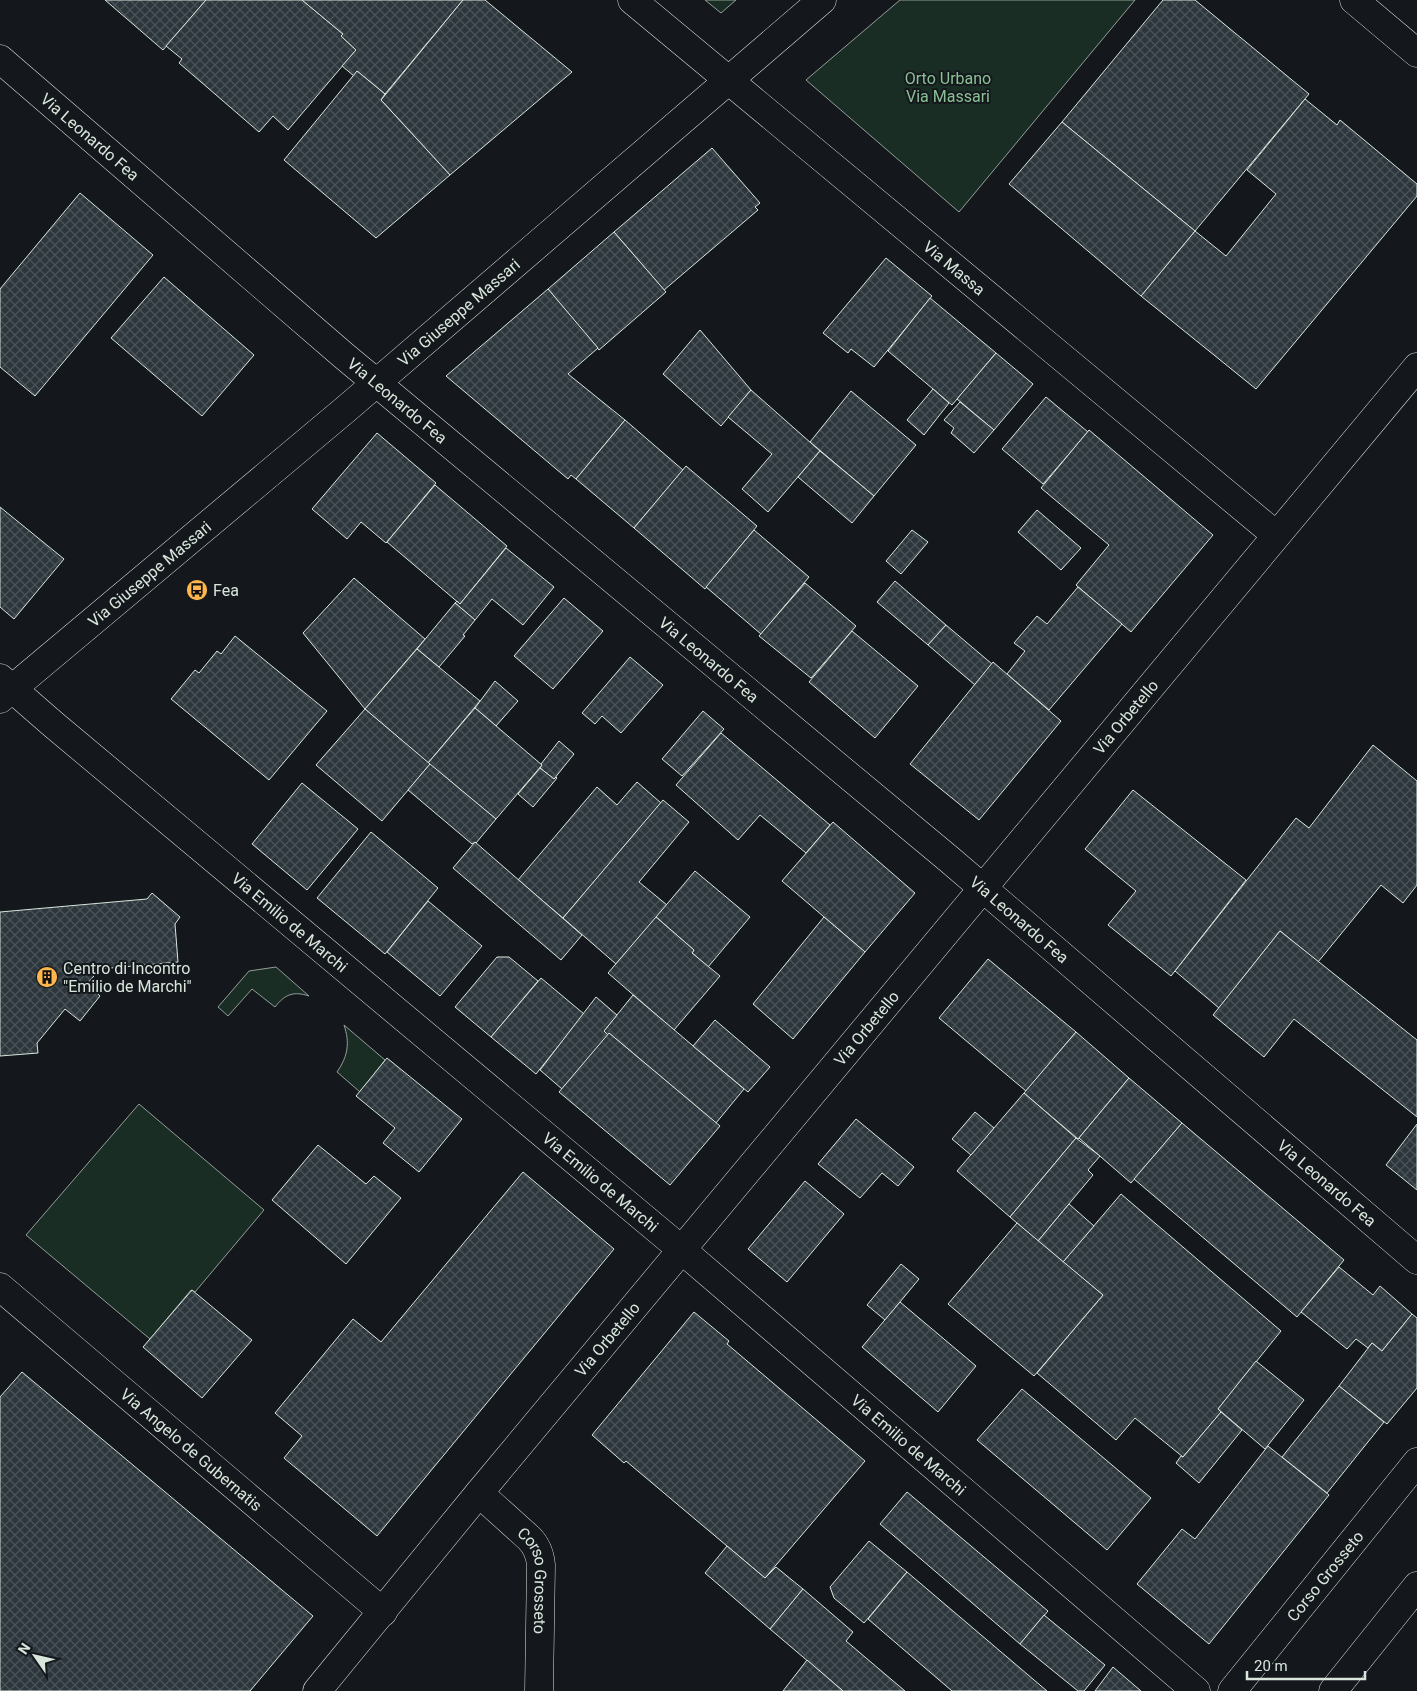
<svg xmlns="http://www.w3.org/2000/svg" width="1417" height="1691" viewBox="0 0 1417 1691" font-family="Roboto,sans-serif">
	<defs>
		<pattern id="building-cross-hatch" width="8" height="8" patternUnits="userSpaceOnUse" patternTransform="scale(1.25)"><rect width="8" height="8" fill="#2c363c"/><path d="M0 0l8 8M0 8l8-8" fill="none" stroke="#4a5358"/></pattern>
	</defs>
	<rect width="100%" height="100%" fill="#14181c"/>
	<g fill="#1a2d24" stroke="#939e99">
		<path d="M705 0H736L721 13Z"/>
		<path d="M900 0H1135L959 212 806 80Z"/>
		<path d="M276 967 309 996C294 991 285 994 275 1007L252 989 228 1016 218 1007 249 971Z"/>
		<path d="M344 1025 385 1060 360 1092 337 1072C348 1056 350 1043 344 1025Z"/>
		<path d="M139 1104 264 1210 195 1292 191 1290 150 1339 26 1235Z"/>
	</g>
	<g fill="url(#building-cross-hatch)" stroke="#d8e6dc">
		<path d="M105 0H206L163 50Z"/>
		<path d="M206 0H302L343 34 341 36 356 50 288 130 273 116 259 132 179 63 182 59 166 46Z"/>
		<path d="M302 0H463L385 94 357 71 354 76 342 66 356 50 341 36 343 34Z"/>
		<path d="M463 0H485L572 72 450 175 381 100Z"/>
		<path d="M1163 0H1195L1309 94 1195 231 1062 122Z"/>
		<path d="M357 71 385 94 381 100 450 175 376 238 284 160Z"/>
		<path d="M1305 99 1337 125 1340 120 1417 184V196L1256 389 1141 296 1195 231 1226 256 1276 194 1247 170Z"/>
		<path d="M1062 122 1195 231 1141 296 1009 184Z"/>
		<path d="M712 148 760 203 755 207 758 210 664 290 614 232Z"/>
		<path d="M80 193 153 255 35 396 0 367V289Z"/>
		<path d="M614 232 666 292 599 350 548 289Z"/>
		<path d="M886 258 932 296 874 367 851 349 848 353 823 333Z"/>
		<path d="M164 277 254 355 202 416 111 338Z"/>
		<path d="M548 289 598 348 568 374 625 420 576 479 571 475 568 479 446 376Z"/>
		<path d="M930 298 996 353 952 405 888 351Z"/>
		<path d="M700 330 751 390 721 426 663 374Z"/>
		<path d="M996 353 1033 384 994 430 957 399Z"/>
		<path d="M933 389 949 403 924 435 907 420Z"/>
		<path d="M751 390 820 451 768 512 742 489 772 454 728 417Z"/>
		<path d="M851 391 916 445 874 496 810 442Z"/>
		<path d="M1046 397 1088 432 1043 484 1002 449Z"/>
		<path d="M960 402 994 430 974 453 951 433 954 428 944 420Z"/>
		<path d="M625 420 683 470 634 528 576 479Z"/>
		<path d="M1089 430 1213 535 1131 632 1076 585 1109 545 1041 488Z"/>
		<path d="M377 433 436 483 386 543 361 522 347 539 312 509Z"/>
		<path d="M820 451 874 496 852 523 798 477Z"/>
		<path d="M686 466 757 526 705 589 634 528Z"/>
		<path d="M435 485 507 546 460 604 387 542Z"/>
		<path d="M0 507 64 559 14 619 0 607Z"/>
		<path d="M1037 510 1081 548 1061 570 1018 532Z"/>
		<path d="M754 530 809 577 761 634 706 587Z"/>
		<path d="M912 530 928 542 901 574 886 561Z"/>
		<path d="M506 548 554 587 523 625 492 599 475 620 455 603 457 601 460 604Z"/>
		<path d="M354 578 425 639 365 709 303 633Z"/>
		<path d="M895 581 946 625 928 645 877 602Z"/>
		<path d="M805 583 856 626 811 678 759 636Z"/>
		<path d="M1078 587 1122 624 1049 710 1007 674 1025 651 1014 643 1037 616 1047 624Z"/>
		<path d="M564 598 603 631 553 689 514 656Z"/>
		<path d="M455 603 475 620 463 635 465 636 439 667 417 649Z"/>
		<path d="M946 625 992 664 975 685 928 645Z"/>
		<path d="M852 631 918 686 875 738 809 682Z"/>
		<path d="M235 636 327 711 269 780 171 699 195 670 199 673 217 651 221 654Z"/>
		<path d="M417 649 480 701 428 763 365 709Z"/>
		<path d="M630 657 663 685 621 733 602 716 595 724 582 713Z"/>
		<path d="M993 662 1061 721 979 820 910 764Z"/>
		<path d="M495 681 518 701 496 726 475 708Z"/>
		<path d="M475 708 542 765 496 819 428 763Z"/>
		<path d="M365 709 430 764 382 821 316 765Z"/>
		<path d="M703 711 724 729 682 776 662 759Z"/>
		<path d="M721 733 830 825 806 853 760 815 738 840 676 785Z"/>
		<path d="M559 741 574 754 554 779 540 768 542 765 541 764Z"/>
		<path d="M1373 745 1417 781V885L1403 903 1381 885 1318 962 1280 931 1219 1008 1175 971 1296 818 1309 828Z"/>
		<path d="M430 764 496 819 476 843 475 842 472 844 408 790Z"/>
		<path d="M540 768 554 779 556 777 557 778 533 807 518 794Z"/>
		<path d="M637 782 661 803 563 918 518 880 597 787 617 805Z"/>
		<path d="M302 783 358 829 307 890 252 844Z"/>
		<path d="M1133 790 1246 880 1171 976 1108 925 1136 891 1085 849Z"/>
		<path d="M663 800 689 822 639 882 667 905 616 964 563 918Z"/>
		<path d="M833 822 915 893 865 952 782 881Z"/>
		<path d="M371 832 438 888 385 954 317 898Z"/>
		<path d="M475 842 582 935 561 960 453 868Z"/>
		<path d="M695 871 750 917 708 967 692 953 694 950 656 917Z"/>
		<path d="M152 893 180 917 175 924 178 962 100 969 87 984 100 996 80 1021 65 1009 37 1043 38 1053 0 1056V912L147 899Z"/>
		<path d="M428 901 482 946 440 996 387 952Z"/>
		<path d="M656 917 694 950 692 953 720 976 674 1030 608 973Z"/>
		<path d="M824 917 865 952 793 1039 753 1004Z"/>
		<path d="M1280 931 1417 1040V1117L1294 1019 1264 1057 1213 1015Z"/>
		<path d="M497 957H509L538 981 491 1037 455 1007Z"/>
		<path d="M988 959 1076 1032 1026 1091 939 1018Z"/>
		<path d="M541 978 584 1014 536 1074 491 1037Z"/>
		<path d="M633 995 744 1089 716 1123 609 1033 608 1035 604 1031Z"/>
		<path d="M596 997 617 1015 604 1031 608 1035 562 1089 540 1070Z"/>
		<path d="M715 1020 770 1067 748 1092 693 1046Z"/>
		<path d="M1076 1032 1129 1078 1078 1139 1024 1093Z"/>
		<path d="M609 1033 720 1126 670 1185 559 1092Z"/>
		<path d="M387 1058 462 1119 419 1172 383 1143 395 1128 356 1096Z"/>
		<path d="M1129 1078 1182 1123 1131 1183 1079 1138Z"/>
		<path d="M1024 1093 1076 1138 1010 1217 957 1171Z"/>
		<path d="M975 1112 994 1128 971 1155 952 1139Z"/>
		<path d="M856 1119 914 1167 898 1186 882 1173 860 1198 818 1164Z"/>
		<path d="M1182 1123 1344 1260 1297 1317 1134 1179Z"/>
		<path d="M1417 1124V1190L1386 1165Z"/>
		<path d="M1076 1138 1100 1156 1088 1170 1093 1175 1038 1241 1010 1217Z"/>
		<path d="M318 1145 366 1184 374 1176 401 1198 346 1264 272 1200Z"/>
		<path d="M523 1172 614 1249 377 1536 284 1458 302 1436 275 1413 353 1319 381 1342Z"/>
		<path d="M805 1181 844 1214 787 1282 748 1249Z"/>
		<path d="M1121 1194 1281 1331 1218 1409 1221 1412 1183 1457 1135 1418 1116 1440 1037 1373 1103 1295 1063 1262Z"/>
		<path d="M1069 1204 1094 1226 1063 1262 1038 1241Z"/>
		<path d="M1017 1223 1103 1295 1034 1376 948 1304Z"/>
		<path d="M901 1264 919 1279 885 1320 867 1305Z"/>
		<path d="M1339 1267 1373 1295 1380 1286 1412 1314 1382 1351 1372 1343 1368 1348 1356 1339 1347 1349 1301 1312Z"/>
		<path d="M192 1290 252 1340 202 1398 143 1347Z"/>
		<path d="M900 1302 976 1366 938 1412 862 1347Z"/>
		<path d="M694 1312 729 1341 727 1344 865 1461 765 1578 626 1461 624 1463 592 1435Z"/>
		<path d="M1412 1314 1417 1318V1388L1387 1424 1339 1386 1372 1343 1382 1351Z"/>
		<path d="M1256 1361 1304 1400 1265 1449 1218 1409Z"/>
		<path d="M22 1372 313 1616 250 1691H0V1397Z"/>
		<path d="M1339 1386 1384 1422 1327 1493 1282 1457Z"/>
		<path d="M1022 1389 1151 1498 1107 1550 977 1440Z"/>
		<path d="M1221 1412 1242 1430 1199 1483 1176 1463 1181 1456 1183 1457Z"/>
		<path d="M1268 1446 1329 1495 1209 1644 1137 1584 1182 1529 1195 1539Z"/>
		<path d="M907 1492 1048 1611 1020 1644 880 1524Z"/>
		<path d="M869 1541 907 1572 864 1623 834 1598 830 1587Z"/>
		<path d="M727 1546 765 1578 776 1567 803 1589 770 1629 705 1573Z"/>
		<path d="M907 1572 1047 1691H952L868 1619Z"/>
		<path d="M803 1589 853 1632 846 1641 905 1691H843L770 1629Z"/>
		<path d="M1044 1615 1105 1665 1084 1691H1078L1020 1644Z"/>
		<path d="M807 1660 843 1691H783Z"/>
		<path d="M1113 1667 1141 1691H1095Z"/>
	</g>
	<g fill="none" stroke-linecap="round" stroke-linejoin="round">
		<g stroke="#d8e6dc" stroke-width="29">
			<g id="street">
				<path id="s1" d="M632 0 1276 535"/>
				<path d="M1354 0 1417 53"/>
				<path id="s2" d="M0 59 343 355 950 860 1417 1260"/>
				<path id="s3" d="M0 678 54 725 682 1250 1196 1691"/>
				<path id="s4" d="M0 699 346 409 822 0"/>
				<path id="s5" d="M0 1287 383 1612"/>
				<path id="s6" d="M479 1493 529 1538C537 1546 540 1554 541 1565L539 1691"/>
				<path id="s7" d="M317 1691 479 1493 1417 367"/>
				<path id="s8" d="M1232 1691 1417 1462"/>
			</g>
		</g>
		<g stroke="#d8e6dc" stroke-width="29">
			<path id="primary" d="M1333 1691 1417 1586"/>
		</g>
		<use href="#street" stroke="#14181c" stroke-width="28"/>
		<use href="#primary" stroke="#14181c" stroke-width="28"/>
	</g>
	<defs>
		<g id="bus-disc" transform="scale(1.125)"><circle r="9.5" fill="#ffb74d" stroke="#14181c"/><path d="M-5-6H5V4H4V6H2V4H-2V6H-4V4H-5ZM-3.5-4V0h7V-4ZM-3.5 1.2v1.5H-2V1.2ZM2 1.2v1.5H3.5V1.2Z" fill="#111"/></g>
		<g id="building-disc" transform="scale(1.125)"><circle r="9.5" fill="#ffb74d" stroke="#14181c"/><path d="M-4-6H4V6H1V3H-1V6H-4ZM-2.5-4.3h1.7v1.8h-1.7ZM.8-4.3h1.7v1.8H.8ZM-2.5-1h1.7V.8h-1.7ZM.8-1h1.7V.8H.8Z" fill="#111"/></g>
	</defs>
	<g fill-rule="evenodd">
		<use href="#bus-disc" x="197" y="590"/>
		<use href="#building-disc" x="47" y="977"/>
	</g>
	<g text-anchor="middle" stroke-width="4" stroke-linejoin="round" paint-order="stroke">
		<g font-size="16" fill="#8ac095" stroke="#14181c">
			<text x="948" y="84">Orto Urbano<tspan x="948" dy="18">Via Massari</tspan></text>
		</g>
		<g font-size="16" fill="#d8e6dc" stroke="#14181c">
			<text dy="6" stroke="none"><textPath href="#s2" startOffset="119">Via Leonardo Fea</textPath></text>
			<text dy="6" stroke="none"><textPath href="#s1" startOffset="419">Via Massa</textPath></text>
			<text dy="6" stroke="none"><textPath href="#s4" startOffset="600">Via Giuseppe Massari</textPath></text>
			<text dy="6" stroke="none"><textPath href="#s2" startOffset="524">Via Leonardo Fea</textPath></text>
			<text dy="6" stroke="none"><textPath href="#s4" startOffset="195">Via Giuseppe Massari</textPath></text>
			<text dy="6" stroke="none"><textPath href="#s2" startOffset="929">Via Leonardo Fea</textPath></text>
			<text dy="6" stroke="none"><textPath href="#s7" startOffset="1266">Via Orbetello</textPath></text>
			<text dy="6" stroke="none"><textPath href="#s2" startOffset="1334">Via Leonardo Fea</textPath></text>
			<text dy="6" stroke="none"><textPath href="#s3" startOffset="379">Via Emilio de Marchi</textPath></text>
			<text dy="6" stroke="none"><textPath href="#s7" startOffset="861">Via Orbetello</textPath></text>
			<text dy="6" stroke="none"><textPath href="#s3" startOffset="784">Via Emilio de Marchi</textPath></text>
			<text dy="6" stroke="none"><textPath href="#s2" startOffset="1739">Via Leonardo Fea</textPath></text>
			<text dy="6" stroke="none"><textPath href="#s7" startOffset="456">Via Orbetello</textPath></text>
			<text dy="6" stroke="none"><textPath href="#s3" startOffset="1189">Via Emilio de Marchi</textPath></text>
			<text dy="6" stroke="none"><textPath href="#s5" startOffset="251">Via Angelo de Gubernatis</textPath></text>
			<text dy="6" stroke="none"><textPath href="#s8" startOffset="148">Corso Grosseto</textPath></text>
			<text dy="6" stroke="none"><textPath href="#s6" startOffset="111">Corso Grosseto</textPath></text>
		</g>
		<g font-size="16" fill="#d8e6dc" stroke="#14181c" text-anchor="start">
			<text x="213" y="596">Fea</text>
			<text x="63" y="974">Centro di Incontro<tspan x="63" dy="18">"Emilio de Marchi"</tspan></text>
		</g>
	</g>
	<g transform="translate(35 1656) rotate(304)" stroke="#14181c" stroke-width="4" paint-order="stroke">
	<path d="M0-4L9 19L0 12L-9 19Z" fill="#d8e6dc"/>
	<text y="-8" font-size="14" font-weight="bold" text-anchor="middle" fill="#d8e6dc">N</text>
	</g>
	<path d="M1247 1671v8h118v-8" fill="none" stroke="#d8e6dc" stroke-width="2.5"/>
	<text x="1254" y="1671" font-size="15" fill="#d8e6dc" stroke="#14181c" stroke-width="4" paint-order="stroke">20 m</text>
</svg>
